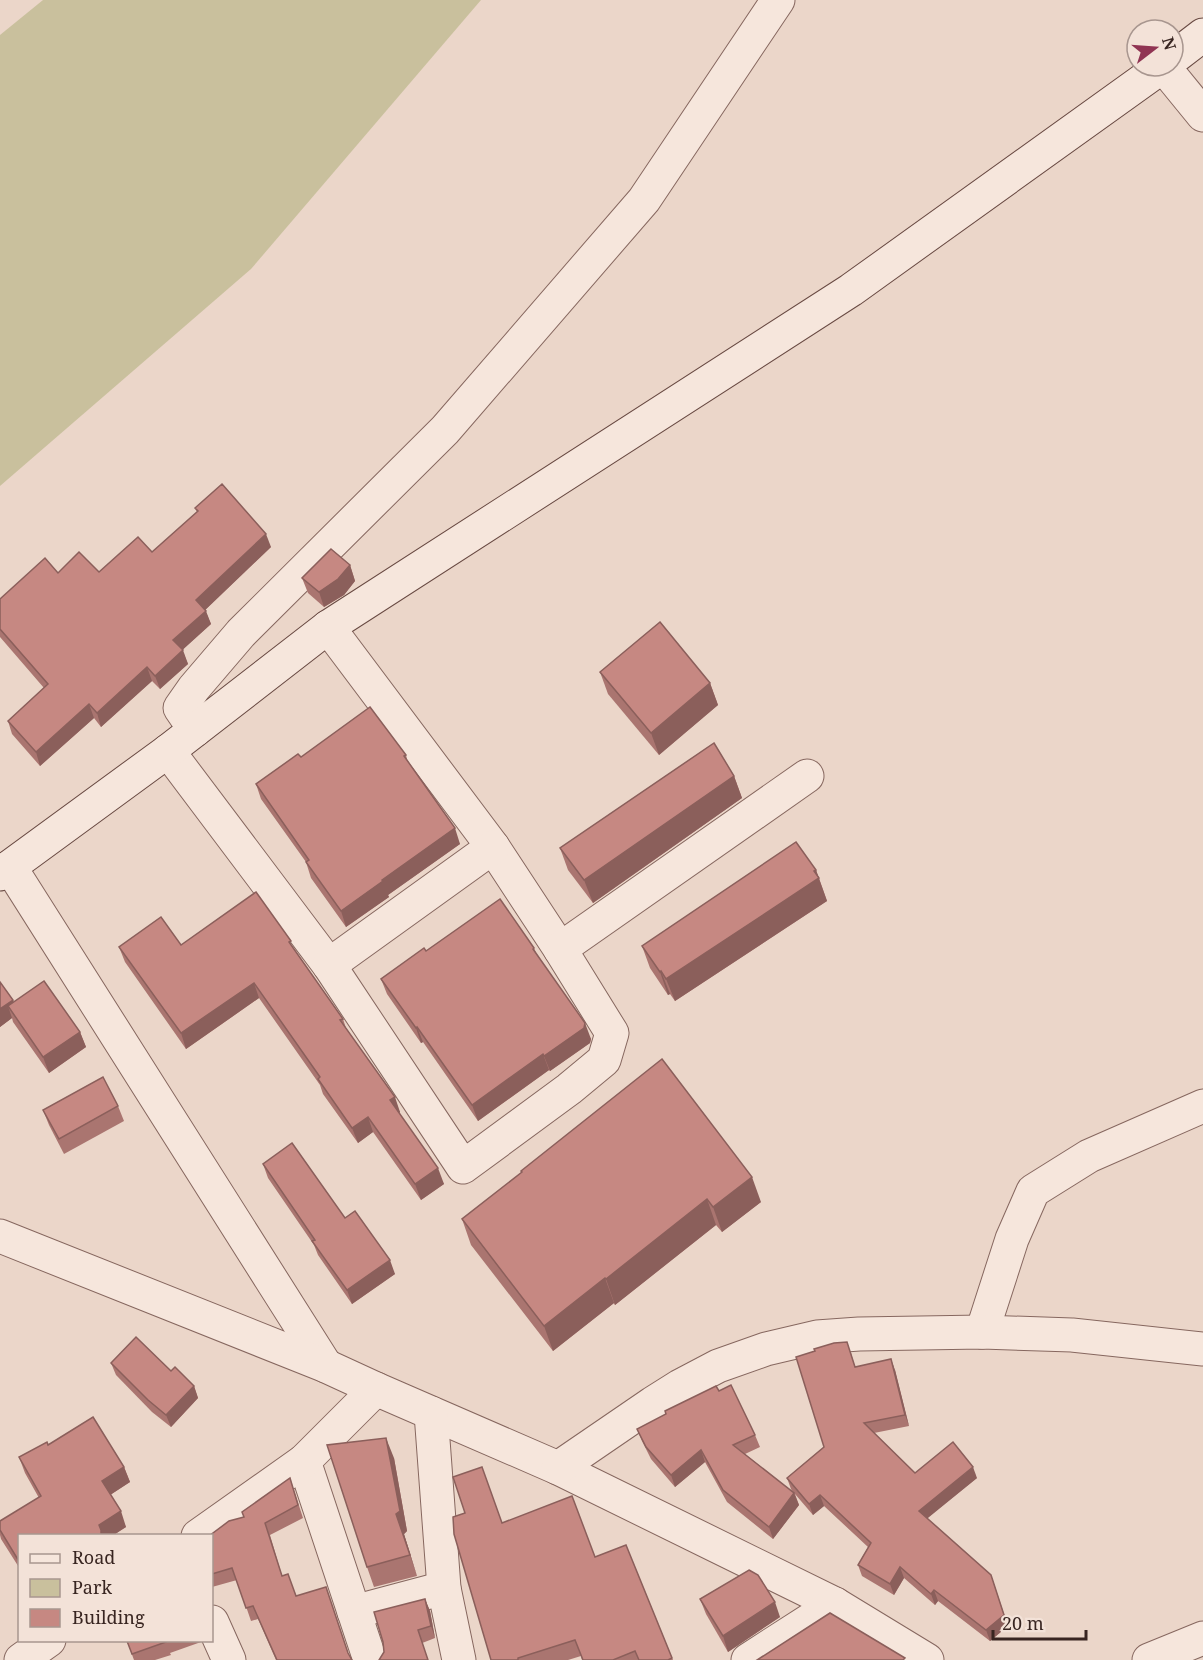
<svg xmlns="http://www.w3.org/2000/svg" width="1203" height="1660" viewBox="0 0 1203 1660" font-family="'Noto Serif',serif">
	<rect width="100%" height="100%" fill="#ebd6c9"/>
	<path fill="#c9c09d" d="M43 0H481L251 269 0 486V35Z"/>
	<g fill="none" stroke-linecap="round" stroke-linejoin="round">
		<g stroke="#86675f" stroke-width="35">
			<g id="street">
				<path d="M1163 66 1203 115"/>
				<path d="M195 730 180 708 194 688 241 633 445 430 644 200 778 0"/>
				<path d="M168 751 329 965 463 1167 569 1089 604 1060 612 1033 560 949 493 847 328 627"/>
				<path d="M10 867 326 1366"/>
				<path d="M560 949 807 776"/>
				<path d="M329 965 493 847"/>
				<path d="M0 1236 326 1366 376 1389 558 1468 835 1604 927 1660"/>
				<path d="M982 1332 1012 1239 1033 1191 1089 1156 1203 1106"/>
				<path d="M431 1413 444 1588 459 1660"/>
				<path d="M304 1461 370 1660"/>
				<path d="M558 1468 653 1403 680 1386 718 1366 766 1349 817 1337 859 1334 982 1332 1072 1335 1203 1349"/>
				<path d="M198 1536 304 1461 376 1389"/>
				<path d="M354 1612 444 1588"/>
				<path d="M212 1622 229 1660"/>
				<path d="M21 1660 49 1640"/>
				<path d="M748 1660 835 1604"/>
				<path d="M1149 1660 1203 1638"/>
			</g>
		</g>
		<g stroke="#684942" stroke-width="35">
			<g id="secondary">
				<path d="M1173 58 1203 35"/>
				<path d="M0 874 168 751 328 627 851 290 1163 66"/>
			</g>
		</g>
		<use href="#street" stroke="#f6e6dc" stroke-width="33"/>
		<use href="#secondary" stroke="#f6e6dc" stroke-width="33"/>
	</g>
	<g fill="#aa7570">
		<path d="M195 508 271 547 205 610 211 624 182 650 188 664 160 689 152 681 101 727 94 718 40 766 12 734 8 721 44 688 0 637V599L58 573 99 572 152 552 197 512Z"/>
		<path d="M350 565 355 581 344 595 324 607 308 593 302 578Z"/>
		<path d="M600 672 710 683 718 705 659 755 608 694Z"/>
		<path d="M406 755 408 763 460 844 388 895 389 897 346 927 311 878 306 862 261 799 256 784 301 757Z"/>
		<path d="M734 776 742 798 593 903 568 870 560 848Z"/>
		<path d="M816 870 827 901 675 1001 670 994 668 995 650 968 642 946Z"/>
		<path d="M181 945 294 949 343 1019 346 1028 400 1112 399 1113 444 1184 421 1200 373 1132 358 1143 323 1094 320 1085 259 998 186 1049 125 962 119 947Z"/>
		<path d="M534 948 537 955 591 1039 590 1043 550 1071 549 1070 478 1121 423 1042 421 1043 387 994 381 979 426 951Z"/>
		<path d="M0 982 13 1002 80 1032 86 1047 49 1073 13 1022 12 1018 0 1027Z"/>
		<path d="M118 1106 124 1121 64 1154 49 1125 43 1110Z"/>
		<path d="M263 1164 345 1218 395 1274 352 1304 318 1255 314 1245 268 1178Z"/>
		<path d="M522 1172 761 1202 722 1232 716 1225 615 1305 614 1303 553 1351 471 1245 462 1219Z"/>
		<path d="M851 1353 855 1367 895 1370 909 1426 874 1433 915 1473 977 1478 927 1518 1008 1626 990 1641 938 1601 935 1605 904 1578 894 1595 862 1576 858 1565 868 1547 824 1506 813 1515 795 1494 799 1505 773 1539 727 1502 705 1462 675 1487 651 1459 642 1441 637 1429 719 1391 755 1435 760 1447 745 1454 793 1492 791 1489 787 1478 824 1447Z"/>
		<path d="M111 1363 171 1371 194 1386 198 1398 171 1427 152 1412 116 1375Z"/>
		<path d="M48 1445 124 1467 130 1482 110 1495 126 1527 112 1536H20V1569L1 1539 0 1535V1521L39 1498 25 1473 19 1457Z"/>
		<path d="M394 1458 407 1531 404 1534 417 1576 374 1587 367 1567Z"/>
		<path d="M290 1478 303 1518 270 1535 282 1576 296 1596 348 1655 352 1660H276L258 1619 251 1621 237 1580 212 1587V1536L244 1517 242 1512Z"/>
		<path d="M502 1523 595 1557 626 1545 673 1660H582L581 1656 568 1660H491Z"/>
		<path d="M425 1599 430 1611 435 1638 379 1660Z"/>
		<path d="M700 1599 780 1617 728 1652 706 1614Z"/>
		<path d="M127 1641H200L201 1642 170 1653 171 1655 155 1660H134Z"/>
	</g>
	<g fill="#8b5f5b">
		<path d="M266 534 271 547 201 614 196 600Z"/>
		<path d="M350 565 355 581 344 595 324 607 319 592Z"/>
		<path d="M206 611 211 624 178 654 173 640Z"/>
		<path d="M183 650 188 664 160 689 155 676Z"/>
		<path d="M147 667 152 681 101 727 97 713Z"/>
		<path d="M710 683 718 705 659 755 651 733Z"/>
		<path d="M89 704 94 718 40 766 36 752Z"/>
		<path d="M734 776 742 798 593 903 584 880Z"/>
		<path d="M455 828 460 844 388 895 389 897 346 927 341 911 382 880Z"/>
		<path d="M816 870 827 901 675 1001 666 979Z"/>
		<path d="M661 971 670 994 668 995 660 972Z"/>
		<path d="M254 983 259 998 186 1049 181 1033Z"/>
		<path d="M13 1000 18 1014 8 1006 12 1018 0 1027V1009Z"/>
		<path d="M585 1023 591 1039 590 1043 550 1071 544 1056Z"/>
		<path d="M417 1027 423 1042 421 1043 416 1028Z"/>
		<path d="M80 1032 86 1047 49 1073 43 1057Z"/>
		<path d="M543 1054 549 1070 478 1121 472 1105Z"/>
		<path d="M395 1097 400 1112 396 1116 390 1100Z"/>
		<path d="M368 1117 373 1132 358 1143 352 1128Z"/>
		<path d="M438 1168 444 1184 421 1200 415 1184Z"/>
		<path d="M752 1177 761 1202 722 1232 713 1207Z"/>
		<path d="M707 1199 716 1225 615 1305 606 1279Z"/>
		<path d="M390 1260 395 1274 352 1304 347 1290Z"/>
		<path d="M605 1278 614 1303 553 1351 544 1326Z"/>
		<path d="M891 1359 895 1370 909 1426 905 1415Z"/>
		<path d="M194 1386 198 1398 171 1427 166 1415Z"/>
		<path d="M386 1438 394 1458 407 1531 404 1534 417 1576 396 1514Z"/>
		<path d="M701 1450 705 1462 675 1487 671 1475Z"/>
		<path d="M124 1467 130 1482 107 1497 102 1481Z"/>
		<path d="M973 1467 977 1478 923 1522 919 1511Z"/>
		<path d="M794 1493 799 1505 773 1539 769 1527Z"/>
		<path d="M820 1495 824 1506 813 1515 809 1504Z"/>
		<path d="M121 1511 126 1527 112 1536H101L99 1525Z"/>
		<path d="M900 1567 904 1578 894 1595 890 1584Z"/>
		<path d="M991 1575 1008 1626 990 1641 986 1630Z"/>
		<path d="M934 1590 938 1601 935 1605 931 1594Z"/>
		<path d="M425 1599 430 1611 435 1638 431 1626Z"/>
		<path d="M775 1602 780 1617 728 1652 723 1636Z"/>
	</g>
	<g fill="#c68882" stroke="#8b5f5b" stroke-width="1.5">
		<path d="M222 484 266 534 196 600 206 611 173 640 183 650 155 676 147 667 97 713 89 704 36 752 8 721 48 684 0 629V599L45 558 58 573 79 552 99 572 138 537 152 552 198 511 195 508Z"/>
		<path d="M331 549 350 565 338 579 319 592 302 578Z"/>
		<path d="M660 622 710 683 651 733 600 672Z"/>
		<path d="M370 707 406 755 404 756 455 828 382 880 383 881 341 911 306 862 309 860 256 784 298 754 301 757Z"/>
		<path d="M714 743 734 776 584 880 560 848Z"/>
		<path d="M796 842 816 870 814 871 819 878 666 979 661 971 660 972 642 946Z"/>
		<path d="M256 892 291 941 289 942 343 1019 340 1020 395 1097 390 1100 438 1168 415 1184 368 1117 352 1128 318 1079 320 1077 254 983 181 1033 119 947 161 917 181 945Z"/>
		<path d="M500 899 534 948 533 949 585 1023 584 1028 544 1056 543 1054 472 1105 417 1027 416 1028 381 979 424 948 426 951Z"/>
		<path d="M44 981 80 1032 43 1057 8 1006Z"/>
		<path d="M0 982 13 1000 0 1009Z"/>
		<path d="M662 1059 752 1177 713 1207 707 1199 606 1279 605 1278 544 1326 462 1219 522 1172 521 1171Z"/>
		<path d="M103 1077 118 1106 59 1139 43 1110Z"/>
		<path d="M292 1143 345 1218 355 1211 390 1260 347 1290 312 1241 315 1240 263 1164Z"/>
		<path d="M136 1337 171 1371 175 1367 194 1386 166 1415 148 1400 111 1363Z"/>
		<path d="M847 1342 855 1367 891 1359 905 1415 864 1423 915 1473 953 1442 973 1467 919 1511 991 1575 1004 1615 986 1630 934 1590 931 1594 900 1567 890 1584 858 1565 871 1543 820 1495 809 1504 787 1478 824 1447 796 1357 815 1351 814 1349 834 1343Z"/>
		<path d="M731 1385 755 1435 733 1445 794 1493 769 1527 723 1490 701 1450 671 1475 646 1447 637 1429 666 1414 665 1411 716 1386 719 1391Z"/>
		<path d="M93 1417 124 1467 102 1481 121 1511 99 1525 101 1530V1536H20V1563L0 1530V1521L41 1496 19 1457 47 1442 48 1445Z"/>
		<path d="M386 1438 400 1511 396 1514 410 1555 367 1567 327 1445Z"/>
		<path d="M482 1467 502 1523 572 1496 595 1557 626 1545 672 1658 668 1660H639L635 1651 613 1660H583L575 1640 518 1658V1660H491L454 1534 453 1517 465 1513 453 1477Z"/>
		<path d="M290 1478 298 1505 265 1523 282 1576 288 1574 296 1596 326 1587 348 1653 352 1660H277L253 1606 246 1608 232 1568 212 1574V1536H209L229 1521 244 1517 242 1512Z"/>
		<path d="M749 1570 758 1575 775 1602 723 1636 700 1599Z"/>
		<path d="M425 1599 431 1626 418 1630 428 1660H379L384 1652 383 1642 374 1612Z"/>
		<path d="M830 1613 905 1658 903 1660H757Z"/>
		<path d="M127 1641H166V1642L132 1654Z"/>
	</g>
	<rect x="18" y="1534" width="195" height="108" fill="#f3e2d8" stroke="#a8968f" stroke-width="1.5"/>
	<rect x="30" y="1554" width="30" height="9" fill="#f6e6dc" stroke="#a8968f" stroke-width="1.5"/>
	<text x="72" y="1564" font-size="18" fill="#382521">Road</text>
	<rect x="30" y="1579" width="30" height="18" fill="#c9c09d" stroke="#a8968f" stroke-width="1.5"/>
	<text x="72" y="1594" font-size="18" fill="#382521">Park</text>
	<rect x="30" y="1609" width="30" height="18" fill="#c68882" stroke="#a8968f" stroke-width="1.5"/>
	<text x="72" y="1624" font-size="18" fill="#382521">Building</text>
	<g transform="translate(1155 48) rotate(73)"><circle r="28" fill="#f3e2d8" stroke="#a8968f" stroke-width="1.5"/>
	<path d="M0-4.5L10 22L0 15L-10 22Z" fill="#903453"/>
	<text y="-9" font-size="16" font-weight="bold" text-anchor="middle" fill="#382521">N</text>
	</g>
	<path d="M993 1630v9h93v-9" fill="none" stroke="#382521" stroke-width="3"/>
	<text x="1002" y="1630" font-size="18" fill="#382521" stroke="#f3e2d8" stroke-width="4.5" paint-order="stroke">20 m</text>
</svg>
